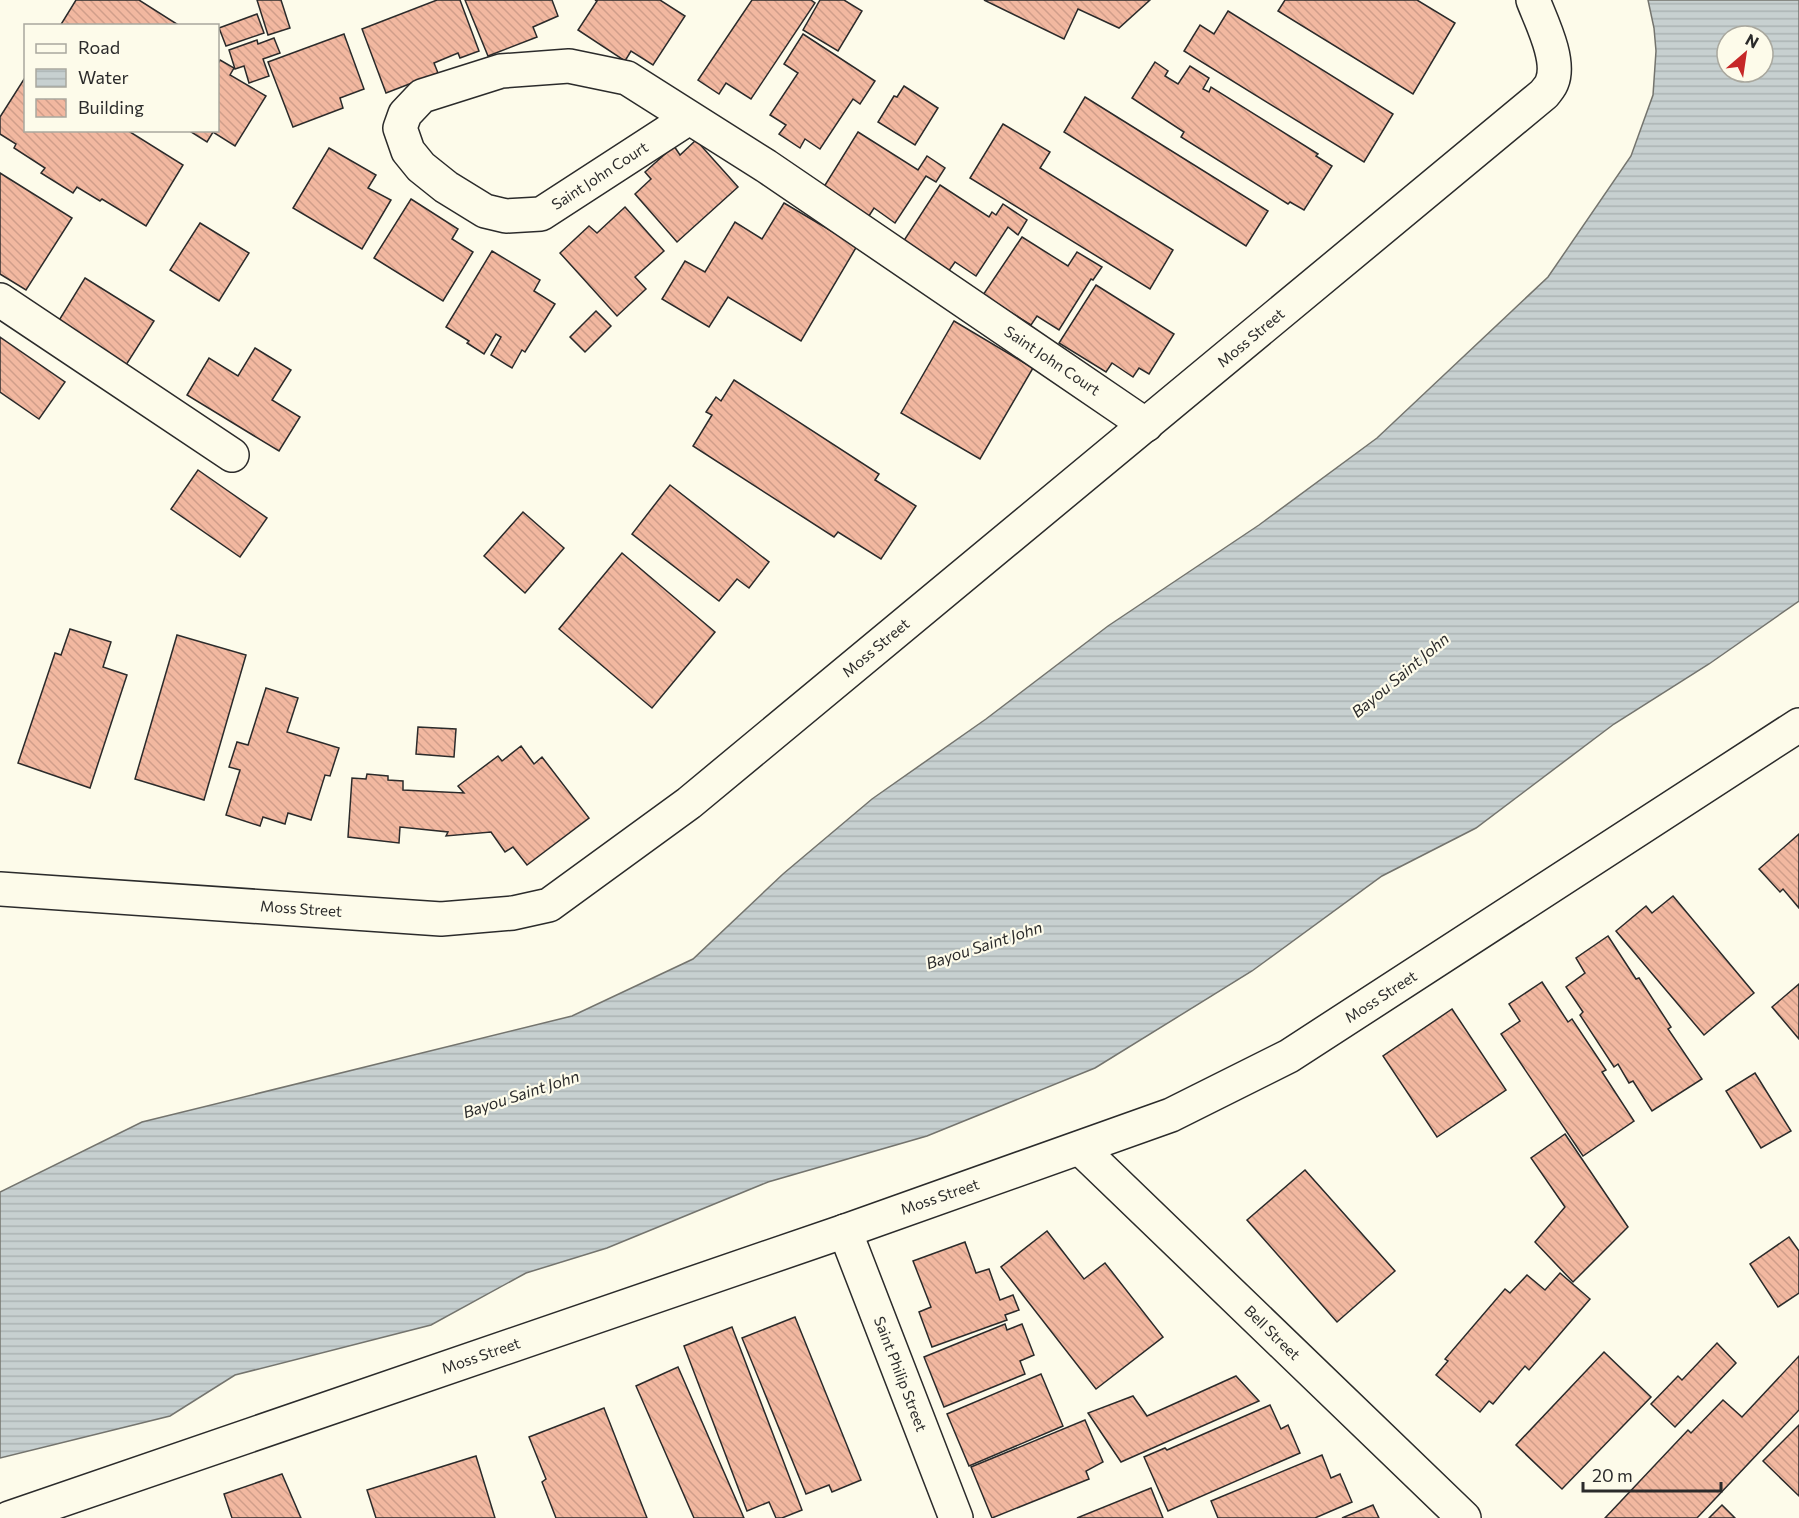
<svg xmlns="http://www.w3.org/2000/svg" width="1799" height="1518" viewBox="0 0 1799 1518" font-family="Commissioner,sans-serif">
	<defs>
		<pattern id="water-rules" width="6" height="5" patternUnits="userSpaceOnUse" patternTransform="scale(1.5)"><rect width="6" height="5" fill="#c7d0d0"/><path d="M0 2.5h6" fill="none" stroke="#abb3b3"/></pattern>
		<pattern id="building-back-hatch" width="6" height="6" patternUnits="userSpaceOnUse" patternTransform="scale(1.5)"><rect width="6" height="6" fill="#f2b8a0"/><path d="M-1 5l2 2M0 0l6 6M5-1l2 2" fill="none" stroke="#d09e8a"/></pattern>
	</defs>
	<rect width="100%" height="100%" fill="#fdfbea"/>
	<path fill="url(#water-rules)" stroke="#74746e" stroke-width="1.5" fill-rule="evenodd" d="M1648 0H1799V601L1709 664 1614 724 1476 828 1382 876 1252 971 1095 1068 927 1136 768 1182 607 1248 526 1273 431 1325 235 1375 170 1416 0 1458V1192L142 1122 572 1016 693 959 783 874 872 799 986 719 1108 626 1259 525 1377 438 1548 277 1631 156 1653 95 1656 51 1654 28ZM1727 36H1763V72H1727Z"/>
	<g fill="url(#building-back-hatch)" stroke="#2b2b2b" stroke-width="1.5">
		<path d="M76 0H139L180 26H60Z"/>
		<path d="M257 0H281L290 28 268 35Z"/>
		<path d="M437 0H460L479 51 460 58 458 53 434 63 438 73 386 93 362 29Z"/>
		<path d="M465 0H552L558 16 533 27 537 37 488 56Z"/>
		<path d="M595 0H660L685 16 653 65 631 51 625 61 578 30 597 1Z"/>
		<path d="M752 0H811L815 3 751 99 726 83 719 94 698 80Z"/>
		<path d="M820 0H844L862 11 838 51 803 30Z"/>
		<path d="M984 0H1150L1119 28 1078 9 1064 39Z"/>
		<path d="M1285 0H1417L1455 23 1413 94 1278 11Z"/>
		<path d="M1228 11 1393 114 1364 162 1184 51 1200 25 1214 34Z"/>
		<path d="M257 14 264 33 226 46 219 28Z"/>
		<path d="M344 34 364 89 340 98 343 108 293 127 268 62Z"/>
		<path d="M803 34 875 81 860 104 853 99 820 149 805 139 800 148 779 134 786 125 770 115 798 73 784 64Z"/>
		<path d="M274 38 280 53 263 59 269 76 249 83 244 66 235 69 229 50 257 40 258 44Z"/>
		<path d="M220 60 234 68 230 75 266 96 235 146 213 132 207 142 188 130H218V64Z"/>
		<path d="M1155 62 1168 71 1165 76 1178 84 1190 66 1209 78 1203 89 1209 92 1211 87 1318 154 1316 156 1332 166 1304 210 1290 202 1288 204 1181 137 1184 132 1132 98Z"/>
		<path d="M26 76V130H127L183 165 146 226 102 199 100 201 77 187 73 193 41 173 45 168 14 148 16 144 0 134V117Z"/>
		<path d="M904 86 938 108 915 145 878 122 894 96 897 97Z"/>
		<path d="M1085 97 1268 211 1246 246 1064 132Z"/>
		<path d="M1003 124 1050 152 1040 168 1173 250 1150 289 970 178Z"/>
		<path d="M858 132 918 170 927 156 945 168 936 182 926 176 895 223 874 208 867 219 822 190Z"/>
		<path d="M696 140 738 187 677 242 635 194 651 179 645 172 674 146 680 155Z"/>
		<path d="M329 148 376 175 368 188 391 200 362 249 293 208Z"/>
		<path d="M0 173 72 218 26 290 0 274Z"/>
		<path d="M940 185 989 217 992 212 996 215 1003 204 1027 220 1018 235 1008 227 976 276 955 262 948 272 903 242Z"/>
		<path d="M411 199 458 229 452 239 473 252 443 301 374 258Z"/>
		<path d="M784 203 857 246 801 341 728 297 709 327 662 299 685 261 705 272 735 222 762 239Z"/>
		<path d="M625 207 664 251 635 277 646 289 617 316 560 253 589 226 597 233Z"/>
		<path d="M200 223 249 253 219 301 170 270Z"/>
		<path d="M1022 237 1068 266 1077 252 1102 267 1093 280 1091 279 1059 330 1037 316 1031 325 983 295Z"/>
		<path d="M492 251 540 280 534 291 555 304 525 352 522 350 512 368 491 355 501 337 496 334 484 354 467 343 469 341 446 327Z"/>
		<path d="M85 278 154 321 126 365 58 322Z"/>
		<path d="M1096 285 1174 334 1149 374 1139 368 1133 377 1112 363 1106 372 1059 343Z"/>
		<path d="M596 311 611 326 585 352 570 337Z"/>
		<path d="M954 321 1033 368 980 459 901 413Z"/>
		<path d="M0 337 65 382 39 419 0 392Z"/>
		<path d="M255 348 291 370 272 400 300 417 279 451 187 395 209 358 238 376Z"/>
		<path d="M734 380 879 474 875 480 916 506 881 559 838 532 834 537 693 446 712 415 706 412 716 397 721 401Z"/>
		<path d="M198 470 267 518 240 557 171 509Z"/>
		<path d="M670 485 769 562 749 588 737 579 719 601 632 534Z"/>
		<path d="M523 512 564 548 525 593 484 556Z"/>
		<path d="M622 553 715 632 652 708 559 629Z"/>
		<path d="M70 629 111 642 103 667 127 675 90 788 18 763 55 653 61 655Z"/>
		<path d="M177 635 246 655 204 800 135 779Z"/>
		<path d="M266 688 298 698 287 732 339 748 330 776 325 775 311 820 288 813 285 824 263 817 260 826 226 815 240 770 229 767 237 742 248 745Z"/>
		<path d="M418 727 456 729 454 757 416 754Z"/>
		<path d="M521 746 534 764 542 757 589 818 527 865 513 847 505 852 491 832 446 836 448 832 400 827 399 843 348 837 352 778 366 779 367 774 388 776V780L403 781V790L464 793 458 786 498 756 502 761Z"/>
		<path d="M1799 834V908L1783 889 1780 892 1759 869Z"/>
		<path d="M1673 896 1754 993 1704 1035 1616 931 1646 906 1652 913Z"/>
		<path d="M1608 936 1636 979 1639 978 1671 1027 1668 1029 1702 1079 1652 1111 1633 1081 1629 1083 1618 1064 1614 1067 1580 1015 1583 1012 1566 987 1585 973 1576 958Z"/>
		<path d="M1542 982 1568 1022 1572 1019 1606 1070 1602 1072 1634 1121 1583 1156 1501 1034 1520 1021 1509 1004Z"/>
		<path d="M1799 984V1039L1772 1007Z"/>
		<path d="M1452 1009 1506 1090 1437 1137 1383 1056Z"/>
		<path d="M1755 1073 1791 1131 1761 1148 1726 1091Z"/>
		<path d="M1565 1134 1628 1227 1573 1282 1535 1242 1565 1207 1531 1158Z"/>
		<path d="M1305 1170 1395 1271 1337 1322 1247 1220Z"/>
		<path d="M1047 1231 1084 1279 1105 1263 1163 1337 1096 1389 1001 1267Z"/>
		<path d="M1789 1237 1799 1251V1293L1778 1307 1750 1264Z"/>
		<path d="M965 1242 976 1273 989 1269 1000 1300 1013 1295 1019 1310 1005 1315 1007 1320 932 1347 919 1312 931 1307 913 1261Z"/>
		<path d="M1560 1273 1590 1299 1529 1370 1525 1366 1493 1404 1489 1401 1480 1412 1436 1375 1448 1361 1445 1359 1505 1289 1510 1293 1527 1275 1545 1290Z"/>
		<path d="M795 1317 861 1480 832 1492 829 1485 806 1494 742 1338Z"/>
		<path d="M1005 1324 1007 1330 1022 1324 1034 1355 1020 1361 1025 1374 944 1407 924 1357Z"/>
		<path d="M732 1327 802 1510 782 1518H776L769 1502 747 1511 684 1346Z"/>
		<path d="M1717 1343 1736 1363 1675 1427 1651 1404 1678 1376 1682 1380Z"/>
		<path d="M1604 1352 1651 1397 1562 1489 1516 1445Z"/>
		<path d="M1799 1356V1410L1697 1518H1605L1688 1430 1691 1433 1723 1400 1742 1417Z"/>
		<path d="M678 1367 744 1518H694L636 1386Z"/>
		<path d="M1041 1374 1063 1426 969 1466 947 1414Z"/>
		<path d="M1236 1376 1259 1401 1121 1462 1088 1413 1133 1396 1147 1416Z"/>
		<path d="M1270 1405 1281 1429 1288 1425 1300 1453 1168 1511 1144 1457 1165 1448 1167 1450Z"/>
		<path d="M604 1408 647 1518H556L542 1482 546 1479 529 1437Z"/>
		<path d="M1085 1420 1103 1462 1086 1471 1089 1479 992 1518 971 1467Z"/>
		<path d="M1799 1425V1496L1763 1461Z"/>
		<path d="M1322 1455 1331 1478 1340 1474 1352 1502 1315 1518H1218L1211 1501Z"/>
		<path d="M476 1456 495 1518H376L367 1490Z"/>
		<path d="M282 1474 301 1518H232L224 1494Z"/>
		<path d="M1151 1488 1163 1518H1077Z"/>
		<path d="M1373 1505 1379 1518H1342Z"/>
		<path d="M1722 1505 1735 1518H1709Z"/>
	</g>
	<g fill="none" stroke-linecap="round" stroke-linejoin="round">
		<g stroke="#2b2b2b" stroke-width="36">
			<g id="minor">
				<path d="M689 118 541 214 506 216 485 211 446 187 421 167 408 151 400 128 405 114 422 96 501 71 569 66 627 78 766 166 1146 425"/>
				<path d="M0 300 232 455"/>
				<path d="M0 889 441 919 513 913 549 905 689 803 1544 94C1547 90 1551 86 1552 82 1561 60 1541 21 1533 0"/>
				<path d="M1080 1148 1464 1518"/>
				<path d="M845 1231 956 1518"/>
				<path d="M9 1518 845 1231 1171 1115 1289 1056 1799 725"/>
			</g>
		</g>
		<use href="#minor" stroke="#fdfbea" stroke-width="33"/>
	</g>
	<g text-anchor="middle" stroke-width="4.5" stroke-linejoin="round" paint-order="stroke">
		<g font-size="15" fill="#2b2b2b" stroke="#fdfbea">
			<text transform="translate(600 176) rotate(-33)" y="5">Saint John Court</text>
			<text transform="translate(1251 338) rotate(-40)" y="5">Moss Street</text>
			<text transform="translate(1052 361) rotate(34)" y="5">Saint John Court</text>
			<text transform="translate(876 648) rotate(-40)" y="5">Moss Street</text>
			<text transform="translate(301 909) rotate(4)" y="5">Moss Street</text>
			<text transform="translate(1381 997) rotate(-33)" y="5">Moss Street</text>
			<text transform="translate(940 1197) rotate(-19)" y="5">Moss Street</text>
			<text transform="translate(1272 1333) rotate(44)" y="5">Bell Street</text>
			<text transform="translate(481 1356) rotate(-19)" y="5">Moss Street</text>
			<text transform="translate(900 1374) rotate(69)" y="5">Saint Philip Street</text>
		</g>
		<g font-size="16" font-style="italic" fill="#2b2b2b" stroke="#fdfbea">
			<text transform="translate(1400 675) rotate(-40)" y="6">Bayou Saint John</text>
			<text transform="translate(984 945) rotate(-18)" y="6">Bayou Saint John</text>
			<text transform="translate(521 1094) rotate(-18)" y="6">Bayou Saint John</text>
		</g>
	</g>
	<rect x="24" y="24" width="195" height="108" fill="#fdfbea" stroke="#a9a89e" stroke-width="1.5"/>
	<rect x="36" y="44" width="30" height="9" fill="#fdfbea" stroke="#a9a89e" stroke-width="1.5"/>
	<text x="78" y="54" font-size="18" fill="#2b2b2b">Road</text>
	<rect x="36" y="69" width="30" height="18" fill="url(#water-rules)" stroke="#a9a89e" stroke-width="1.5"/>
	<text x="78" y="84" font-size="18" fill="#2b2b2b">Water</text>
	<rect x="36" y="99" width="30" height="18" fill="url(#building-back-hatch)" stroke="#a9a89e" stroke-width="1.5"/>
	<text x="78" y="114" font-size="18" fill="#2b2b2b">Building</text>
	<g transform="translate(1745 54) rotate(29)"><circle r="28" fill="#fdfbea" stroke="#a9a89e" stroke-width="1.5"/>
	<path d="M0-4.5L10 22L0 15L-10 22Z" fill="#c62828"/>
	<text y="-9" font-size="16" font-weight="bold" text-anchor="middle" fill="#2b2b2b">N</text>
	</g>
	<path d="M1583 1482v9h138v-9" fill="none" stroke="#2b2b2b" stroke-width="3"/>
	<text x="1592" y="1482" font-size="18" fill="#2b2b2b" stroke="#fdfbea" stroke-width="4.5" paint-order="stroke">20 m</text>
</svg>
